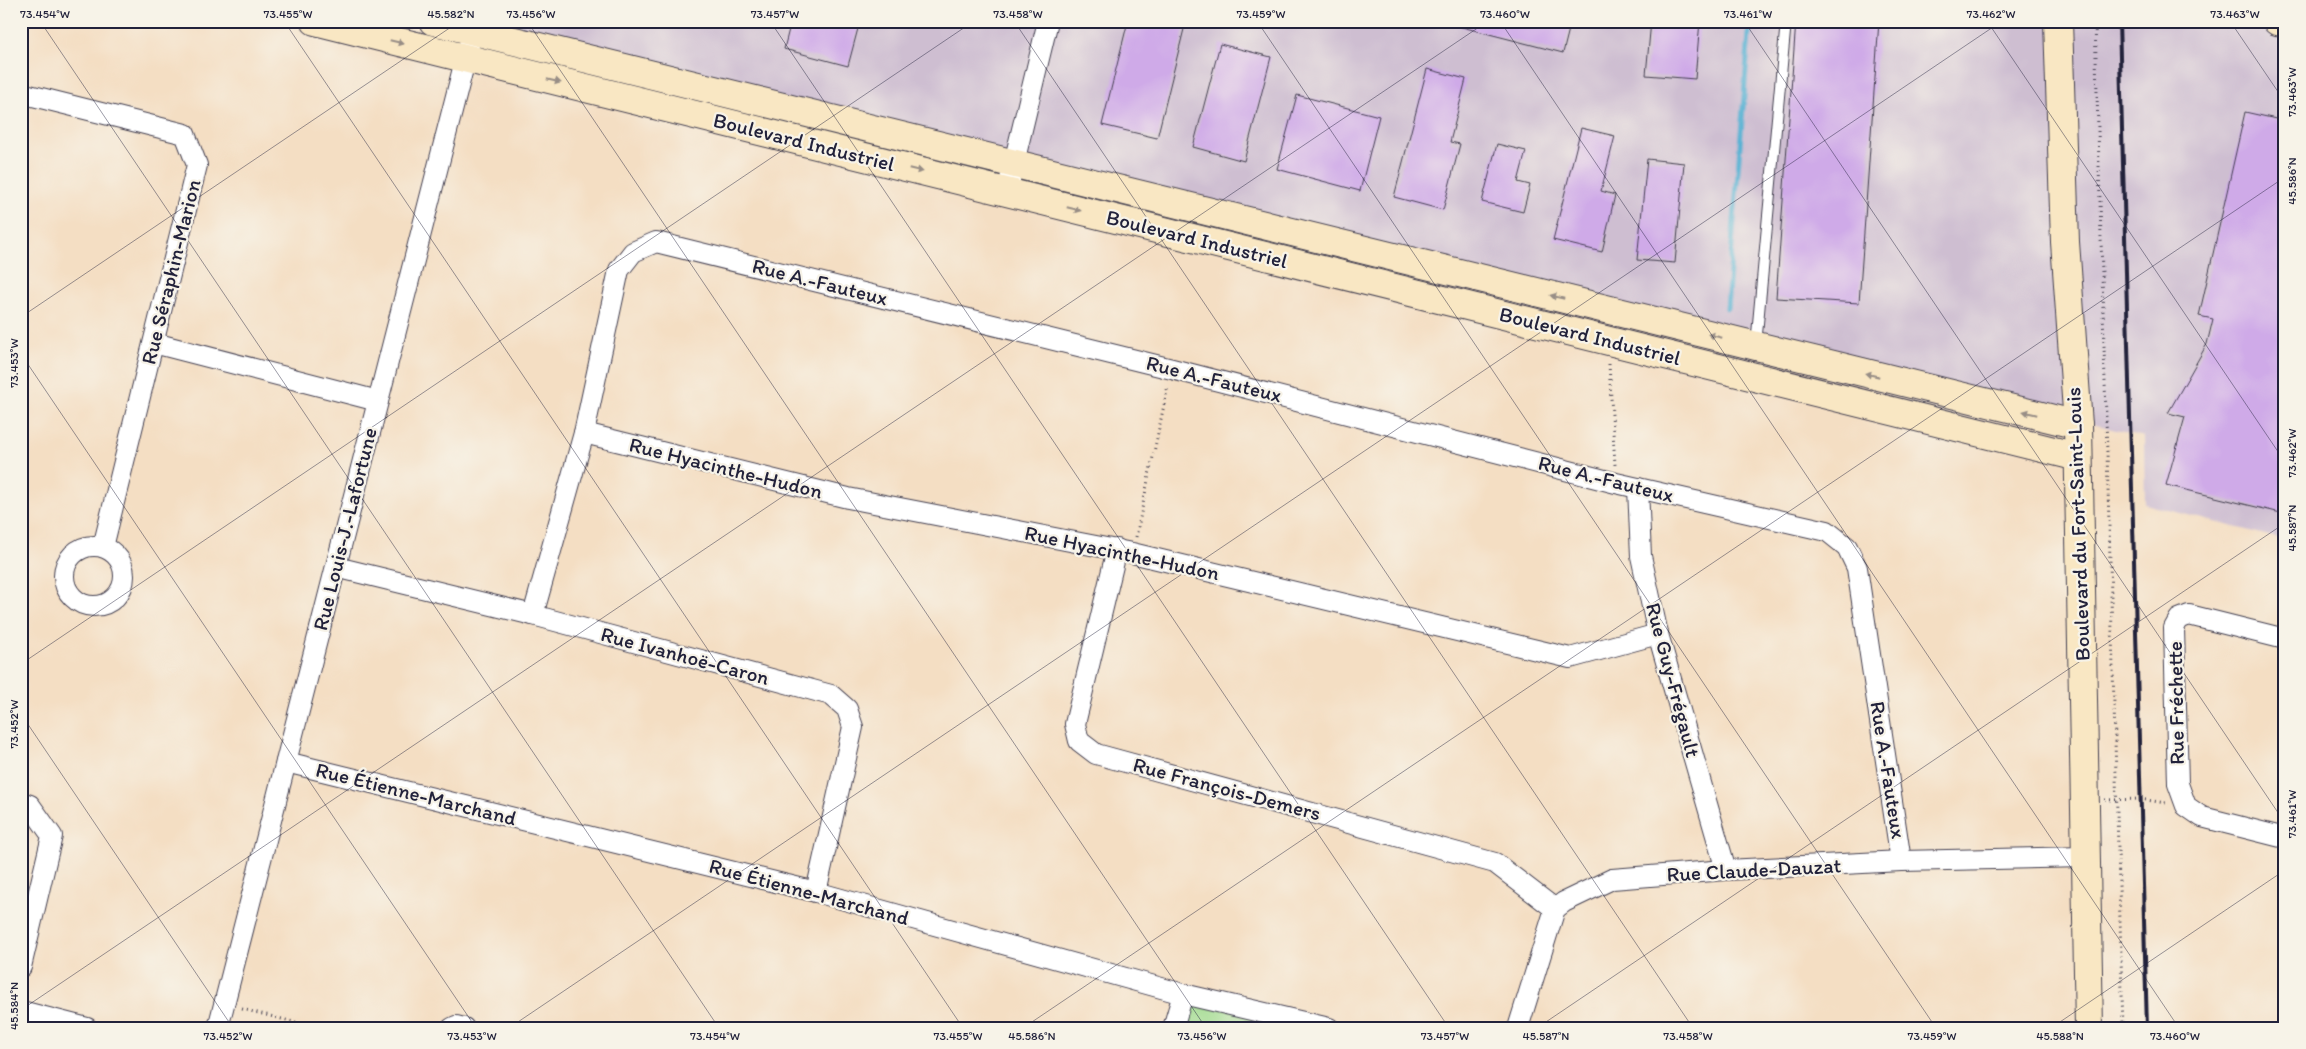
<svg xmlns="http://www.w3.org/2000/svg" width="2306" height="1049" viewBox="0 0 2306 1049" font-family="Itim,sans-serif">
	<rect width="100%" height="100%" fill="#f7f3e8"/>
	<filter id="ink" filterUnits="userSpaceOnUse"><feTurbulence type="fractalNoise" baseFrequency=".02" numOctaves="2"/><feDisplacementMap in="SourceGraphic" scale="10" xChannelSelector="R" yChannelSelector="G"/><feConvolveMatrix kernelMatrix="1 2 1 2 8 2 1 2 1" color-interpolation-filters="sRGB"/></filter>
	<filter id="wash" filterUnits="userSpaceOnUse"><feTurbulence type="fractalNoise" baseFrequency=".0096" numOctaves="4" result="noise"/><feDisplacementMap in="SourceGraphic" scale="20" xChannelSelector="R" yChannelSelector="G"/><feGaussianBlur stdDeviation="1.12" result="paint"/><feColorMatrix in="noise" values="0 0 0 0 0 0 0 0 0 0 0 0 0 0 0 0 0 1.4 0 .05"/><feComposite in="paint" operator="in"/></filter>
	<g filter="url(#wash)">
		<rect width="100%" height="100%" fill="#f4dec3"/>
		<path fill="#cebed1" d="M464 21H2285V540L2145 504 2144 437Z"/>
		<path fill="#9fdb8e" stroke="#607e64" d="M1183 994 1329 1028H1173Z"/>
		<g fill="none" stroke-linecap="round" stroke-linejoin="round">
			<path stroke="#56b0d3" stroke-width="5" d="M1727 308 1750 21"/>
		</g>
		<g id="blocks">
			<g fill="#cfaae8">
				<path d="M791 21H860L848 66 784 49Z"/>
				<path d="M1128 21H1186L1157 138 1102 125Z"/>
				<path d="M1459 21H1571L1563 53 1458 26Z"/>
				<path d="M1651 21H1700L1695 79 1646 75Z"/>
				<path d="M1796 21H1879L1859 303 1776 298Z"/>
				<path d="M1220 44 1271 57 1244 161 1193 147Z"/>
				<path d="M1427 69 1466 79 1450 142 1460 144 1443 210 1394 197Z"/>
				<path d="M1297 95 1379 116 1360 191 1277 169Z"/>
				<path d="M2245 112 2285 121V514L2166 485 2185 417 2168 413 2207 344 2213 319 2199 316Z"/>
				<path d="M1581 128 1615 136 1601 191 1615 195 1602 252 1553 240Z"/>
				<path d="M1497 144 1526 151 1518 182 1530 185 1523 212 1482 202Z"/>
				<path d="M1647 159 1684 163 1675 263 1637 260Z"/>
			</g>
		</g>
	</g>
	<g filter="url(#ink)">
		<use href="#blocks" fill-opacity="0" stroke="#423e4f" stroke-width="1"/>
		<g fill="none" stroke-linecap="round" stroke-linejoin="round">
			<g stroke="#423e4f" stroke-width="12">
				<path id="lane" d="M1756 345 1786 21"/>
			</g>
			<g stroke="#423e4f" stroke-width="22">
				<g id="street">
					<path d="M21 93 185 134 197 165 103 547"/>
					<path d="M1007 192 1048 21"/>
					<path d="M154 343 378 401"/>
					<path d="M584 433 848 498 1132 553 1570 658 1658 634"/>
					<path d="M1638 488 1641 556 1658 634 1726 870"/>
					<circle cx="94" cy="576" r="30"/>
					<path d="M1117 549 1075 724 1079 741 1096 754 1495 863 1555 909"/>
					<path d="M336 567 533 615 831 695 847 709 853 727 816 892"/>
					<path d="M533 615 584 433 619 270 633 252 656 242 1172 369 1616 483 1827 531 1847 547 1857 568 1901 861"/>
					<path d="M2285 639 2189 615 2179 619 2174 628 2178 784 2186 806 2202 817 2285 838"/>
					<path d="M286 762 816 892 1183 994 1329 1028"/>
					<path d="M21 802 30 805 52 836 21 967"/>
					<path d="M21 1011 87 1028"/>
					<path d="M218 1028 469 45"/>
					<path d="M452 1028 456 1026 464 1028"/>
					<path d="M1173 1028 1183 994"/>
					<path d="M1518 1028 1555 909 1564 902 1612 879 1726 870 1901 861 2086 857"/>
				</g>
			</g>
			<g stroke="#423e4f" stroke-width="30">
				<g id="secondary">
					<path d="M315 21 2078 457"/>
					<path d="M433 21 2078 425"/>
					<path d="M2058 21 2065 242 2078 425 2089 1028"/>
					<path d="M2277 21 2285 23"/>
				</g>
			</g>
			<g stroke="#423e4f" stroke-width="3" stroke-dasharray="1 4" stroke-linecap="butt">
				<path d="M2095 21 2123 1028"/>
				<path d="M1609 364 1615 465"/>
				<path d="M1136 537 1168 386"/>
				<path d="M2105 800 2140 799 2166 803"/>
				<path d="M242 1009 318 1028"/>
			</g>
			<use href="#lane" stroke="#fff" stroke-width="10"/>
			<use href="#street" stroke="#fff" stroke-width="20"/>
			<use href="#secondary" stroke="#f9e7c3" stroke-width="28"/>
			<path stroke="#22223b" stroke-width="4" d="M2119 21 2147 1028"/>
		</g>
		<defs><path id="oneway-solid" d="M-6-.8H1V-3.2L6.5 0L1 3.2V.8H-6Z" transform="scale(1.25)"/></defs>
		<g fill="#988e86">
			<use href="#oneway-solid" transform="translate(397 42) rotate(14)"/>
			<use href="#oneway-solid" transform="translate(554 81) rotate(14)"/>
			<use href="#oneway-solid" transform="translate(916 170) rotate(14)"/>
			<use href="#oneway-solid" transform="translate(1074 209) rotate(14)"/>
			<use href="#oneway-solid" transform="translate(1557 297) rotate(-166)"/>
			<use href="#oneway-solid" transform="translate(1715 336) rotate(-166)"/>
			<use href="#oneway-solid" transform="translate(1872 375) rotate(-166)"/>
			<use href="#oneway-solid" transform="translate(2030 413) rotate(-166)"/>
		</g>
	</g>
	<path fill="none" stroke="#22223b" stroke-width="1" stroke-opacity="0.45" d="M40 21 719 1028M284 21 963 1028M527 21 1206 1028M770 21 1449 1028M1014 21 1693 1028M1257 21 1936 1028M1500 21 2179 1028M1744 21 2285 823M1987 21 2285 462M2230 21 2285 102M21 317 460 21M21 354 476 1028M21 664 974 21M21 714 233 1028M21 1010 1488 21M509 1028 2002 21M1023 1028 2285 177M1537 1028 2285 523M2051 1028 2285 870"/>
	<g text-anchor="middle" stroke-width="4.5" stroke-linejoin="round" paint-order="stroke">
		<g font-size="21" fill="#22223b" stroke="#f7f3e8">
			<text transform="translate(804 142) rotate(14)" y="7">Boulevard Industriel</text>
			<text transform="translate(1197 239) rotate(14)" y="7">Boulevard Industriel</text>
			<text transform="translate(171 272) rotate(-76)" y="7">Rue Séraphin-Marion</text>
			<text transform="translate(820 282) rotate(14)" y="7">Rue A.-Fauteux</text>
			<text transform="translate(1590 336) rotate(14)" y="7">Boulevard Industriel</text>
			<text transform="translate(1214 379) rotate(14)" y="7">Rue A.-Fauteux</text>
			<text transform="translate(726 468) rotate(14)" y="7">Rue Hyacinthe-Hudon</text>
			<text transform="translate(1606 479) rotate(14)" y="7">Rue A.-Fauteux</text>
			<text transform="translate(2078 524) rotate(-92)" y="7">Boulevard du Fort-Saint-Louis</text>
			<text transform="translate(345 529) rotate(-76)" y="7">Rue Louis-J.-Lafortune</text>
			<text transform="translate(1122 553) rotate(12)" y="7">Rue Hyacinthe-Hudon</text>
			<text transform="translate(685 656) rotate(15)" y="7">Rue Ivanhoë-Caron</text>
			<text transform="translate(1673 680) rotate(75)" y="7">Rue Guy-Frégault</text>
			<text transform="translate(2176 703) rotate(-91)" y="7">Rue Fréchette</text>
			<text transform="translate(1888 770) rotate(81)" y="7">Rue A.-Fauteux</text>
			<text transform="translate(1227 789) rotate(15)" y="7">Rue François-Demers</text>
			<text transform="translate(416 794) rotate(14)" y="7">Rue Étienne-Marchand</text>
			<text transform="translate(1754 870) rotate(-3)" y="7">Rue Claude-Dauzat</text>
			<text transform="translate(809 892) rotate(15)" y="7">Rue Étienne-Marchand</text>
		</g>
	</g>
	<rect width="2306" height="1049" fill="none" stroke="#f7f3e8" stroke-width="55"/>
	<rect x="28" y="28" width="2250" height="994" fill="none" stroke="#22223b" stroke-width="2"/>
	<g font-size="12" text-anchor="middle" fill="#22223b">
		<text x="45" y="18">73.454°W</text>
		<text x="288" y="18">73.455°W</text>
		<text x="451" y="18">45.582°N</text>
		<text x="531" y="18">73.456°W</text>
		<text x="775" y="18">73.457°W</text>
		<text x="1018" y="18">73.458°W</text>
		<text x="1261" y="18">73.459°W</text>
		<text x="1505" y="18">73.460°W</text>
		<text x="1748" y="18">73.461°W</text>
		<text x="1991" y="18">73.462°W</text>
		<text x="2235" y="18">73.463°W</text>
		<text transform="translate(2292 92) rotate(-90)" y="4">73.463°W</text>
		<text transform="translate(2292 181) rotate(-90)" y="4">45.586°N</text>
		<text transform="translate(14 363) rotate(-90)" y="4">73.453°W</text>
		<text transform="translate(2292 453) rotate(-90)" y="4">73.462°W</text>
		<text transform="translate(2292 528) rotate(-90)" y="4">45.587°N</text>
		<text transform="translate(14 724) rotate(-90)" y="4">73.452°W</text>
		<text transform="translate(2292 814) rotate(-90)" y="4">73.461°W</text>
		<text transform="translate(14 1006) rotate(-90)" y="4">45.584°N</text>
		<text x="228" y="1040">73.452°W</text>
		<text x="472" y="1040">73.453°W</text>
		<text x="715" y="1040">73.454°W</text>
		<text x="958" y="1040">73.455°W</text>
		<text x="1032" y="1040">45.586°N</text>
		<text x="1202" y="1040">73.456°W</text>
		<text x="1445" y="1040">73.457°W</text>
		<text x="1546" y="1040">45.587°N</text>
		<text x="1688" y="1040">73.458°W</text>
		<text x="1932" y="1040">73.459°W</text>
		<text x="2060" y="1040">45.588°N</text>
		<text x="2175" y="1040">73.460°W</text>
	</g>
</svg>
